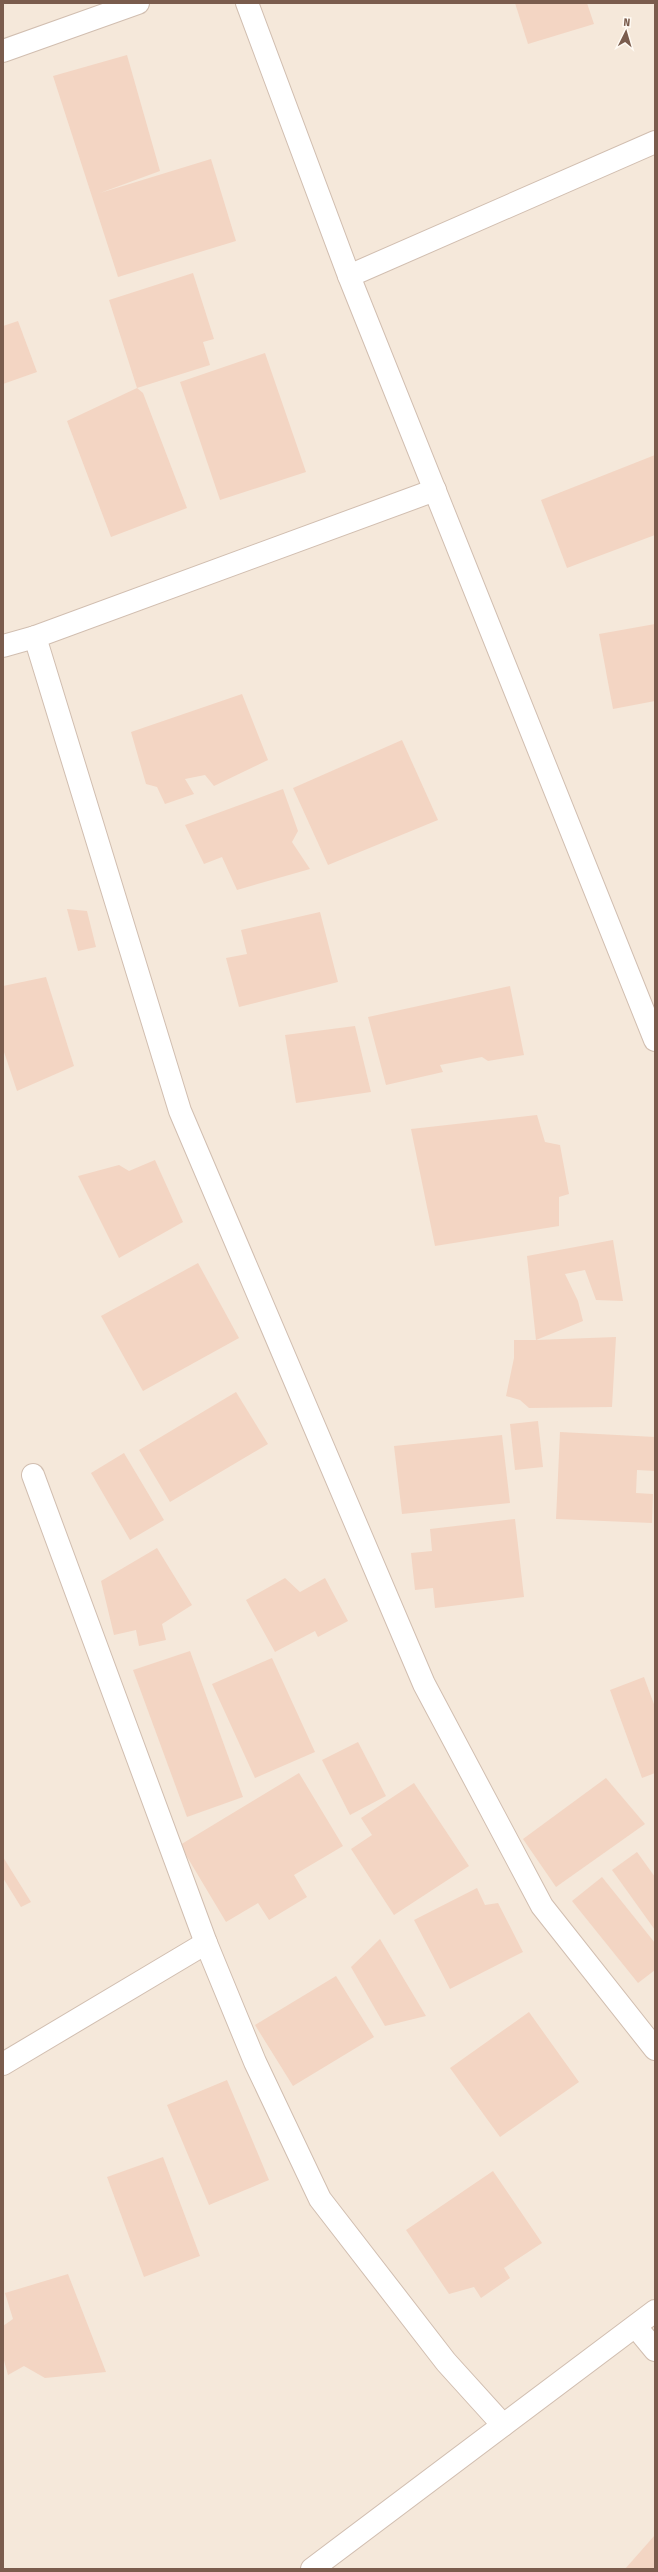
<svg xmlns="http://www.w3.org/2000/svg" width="658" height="2572" viewBox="0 0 658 2572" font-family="'Fira Sans Condensed',sans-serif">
	<rect width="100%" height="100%" fill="#fdf6ec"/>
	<rect fill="#f5e8da" x="3" y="3" width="652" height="2566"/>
	<g fill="#f3d5c3">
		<path d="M515 3H587L594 24 528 44Z"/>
		<path d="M127 55 160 171 100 193 211 159 236 241 118 277 53 76Z"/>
		<path d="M193 273 214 339 203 342 210 365 137 388 143 393 187 508 111 537 67 421 137 388 109 300Z"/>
		<path d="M18 321 37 372 3 384V326Z"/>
		<path d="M265 353 306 472 220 500 180 382Z"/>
		<path d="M655 455V535L567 568 541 500Z"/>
		<path d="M655 624V701L613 709 599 634Z"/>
		<path d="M242 694 268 760 214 786 205 775 185 779 194 794 165 804 157 787 146 784 131 732Z"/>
		<path d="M402 740 438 820 328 865 293 788Z"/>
		<path d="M283 789 298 831 292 842 310 869 237 890 222 857 204 864 185 825Z"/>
		<path d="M67 909 87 911 96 947 78 951Z"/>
		<path d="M320 912 338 982 239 1007 226 958 247 954 241 930Z"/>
		<path d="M46 977 74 1066 17 1091 3 1049V986Z"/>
		<path d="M510 986 524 1055 488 1061 482 1057 440 1065 443 1072 386 1085 368 1017Z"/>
		<path d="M355 1026 371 1092 296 1103 285 1035Z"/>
		<path d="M537 1115 545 1142 560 1145 569 1194 559 1197V1226L435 1246 411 1129Z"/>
		<path d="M155 1160 183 1222 119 1258 78 1176 119 1165 129 1171Z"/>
		<path d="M613 1240 623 1301 596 1300 585 1270 565 1274 578 1301 583 1321 536 1340 616 1337 612 1407 529 1408 520 1400 506 1396 514 1358V1340H536L527 1256Z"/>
		<path d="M198 1263 239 1338 143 1391 101 1316Z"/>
		<path d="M236 1392 268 1444 170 1502 139 1450Z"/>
		<path d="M538 1421 543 1467 515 1470 510 1424Z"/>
		<path d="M560 1432 655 1437V1471L637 1470 636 1493 653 1494 652 1523 556 1519Z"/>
		<path d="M502 1435 510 1503 402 1514 394 1446Z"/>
		<path d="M124 1453 164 1520 130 1540 91 1473Z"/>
		<path d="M515 1519 524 1597 435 1608 433 1588 415 1590 411 1553 432 1551 430 1529Z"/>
		<path d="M157 1548 192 1605 162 1624 166 1640 139 1646 136 1630 114 1635 101 1581Z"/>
		<path d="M285 1578 300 1592 325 1578 348 1621 318 1637 315 1631 275 1652 246 1600Z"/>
		<path d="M190 1651 243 1797 187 1817 133 1670Z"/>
		<path d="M272 1658 315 1752 255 1778 212 1684Z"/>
		<path d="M644 1677 655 1707V1773L642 1778 610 1690Z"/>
		<path d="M358 1742 386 1796 350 1815 322 1760Z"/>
		<path d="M299 1773 343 1846 294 1875 307 1897 269 1920 258 1903 226 1922 180 1845Z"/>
		<path d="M606 1778 645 1824 556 1887 523 1839Z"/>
		<path d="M414 1783 469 1866 394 1915 351 1849 372 1835 361 1818Z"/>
		<path d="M637 1852 655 1877V1930L612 1870Z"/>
		<path d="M3 1857 31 1902 21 1907 3 1878Z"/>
		<path d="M602 1877 655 1943V1970L638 1983 572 1901Z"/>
		<path d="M477 1888 485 1905 498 1903 523 1952 450 1989 414 1920Z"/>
		<path d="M380 1939 426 2016 385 2026 351 1967Z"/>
		<path d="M336 1976 374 2037 293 2086 255 2025Z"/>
		<path d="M529 2012 579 2082 500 2137 450 2068Z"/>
		<path d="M227 2080 269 2180 209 2205 167 2105Z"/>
		<path d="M163 2157 200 2256 144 2277 107 2177Z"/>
		<path d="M493 2171 542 2243 504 2268 510 2278 481 2298 474 2287 449 2294 406 2230Z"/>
		<path d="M68 2274 106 2372 45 2378 24 2366 8 2375 3 2357V2326L13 2319 5 2293Z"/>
		<path d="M655 2535V2569H625Z"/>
	</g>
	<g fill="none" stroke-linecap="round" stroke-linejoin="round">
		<g stroke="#d1beb0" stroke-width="24">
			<g id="street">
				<path d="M247 3 349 276 655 1040"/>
				<path d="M3 51 138 3"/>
				<path d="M349 276 655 142"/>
				<path d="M35 637 180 1111 424 1684 542 1906 655 2049"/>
				<path d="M3 646 35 637 435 490"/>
				<path d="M33 1475 206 1943 255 2062 320 2199 446 2362 503 2425"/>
				<path d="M3 2064 206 1943"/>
				<path d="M636 2327 655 2350"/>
				<path d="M312 2569 655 2311"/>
			</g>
		</g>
		<use href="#street" stroke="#fff" stroke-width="22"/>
	</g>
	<rect width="658" height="2572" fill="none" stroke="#7a5c4d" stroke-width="8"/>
	<g transform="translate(626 32) rotate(5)" stroke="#fffaf3" stroke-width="3" paint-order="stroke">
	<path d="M0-3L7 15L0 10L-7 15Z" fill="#7a5c4d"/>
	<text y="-6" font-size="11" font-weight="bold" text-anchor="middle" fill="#7a5c4d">N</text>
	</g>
</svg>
